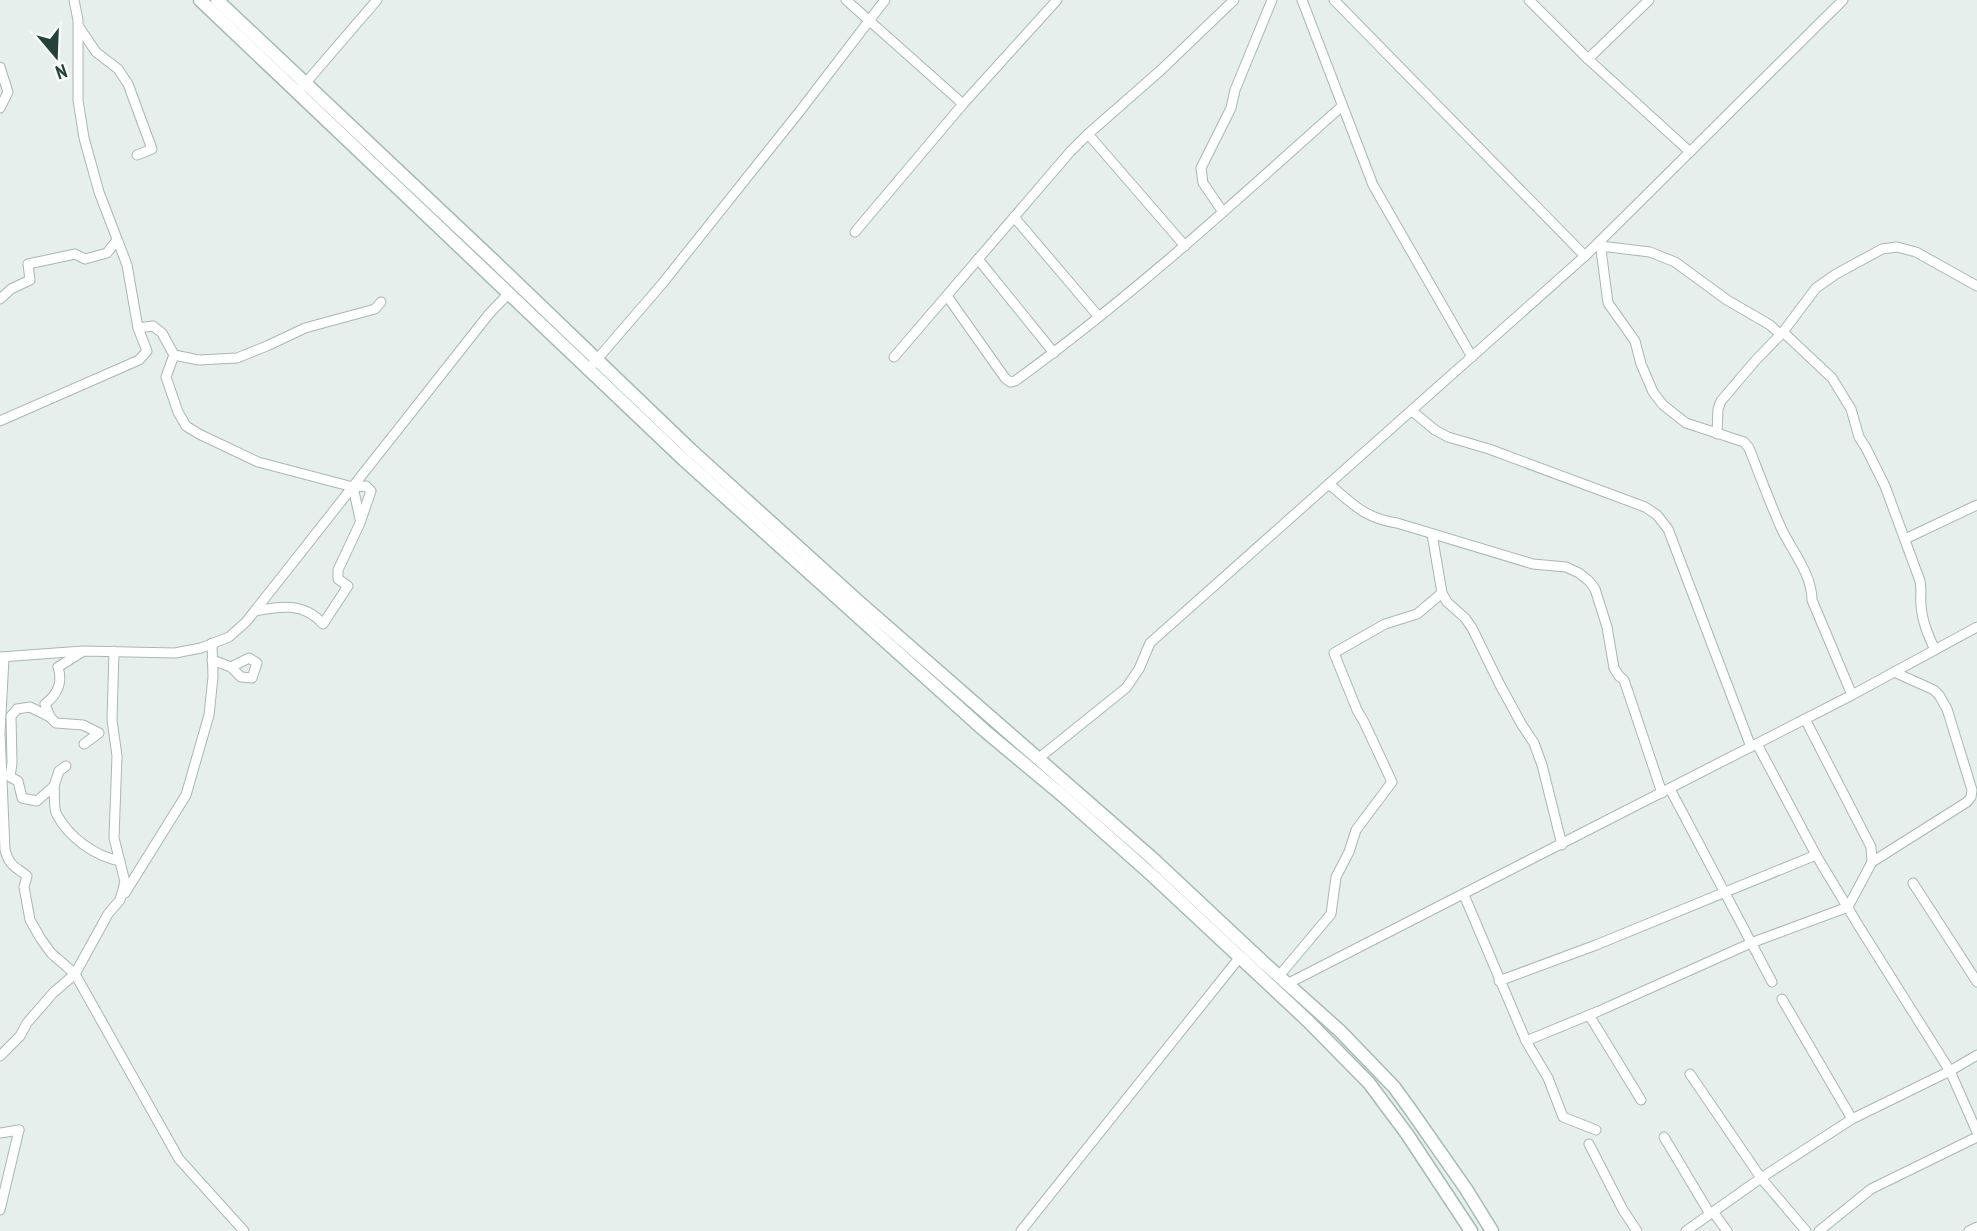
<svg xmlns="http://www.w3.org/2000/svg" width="1977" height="1231" viewBox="0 0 1977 1231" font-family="'PT Sans Narrow',sans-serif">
	<rect width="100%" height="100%" fill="#e6efeb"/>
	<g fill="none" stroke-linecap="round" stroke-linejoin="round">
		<g stroke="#a8b8b2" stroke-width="11">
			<g id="street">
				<path d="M846 0 963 104"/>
				<path d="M1302 0 1373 185 1472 357"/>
				<path d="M1334 0 1585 256"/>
				<path d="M1529 0 1588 59 1690 152"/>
				<path d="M79 27 96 52 118 69 128 84 152 149 137 155"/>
				<path d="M1588 59 1649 0"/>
				<path d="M0 67 8 92 0 108"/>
				<path d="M303 86 377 0"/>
				<path d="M1088 134 1185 246"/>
				<path d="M1223 212 1203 183 1201 168 1231 108 1235 90 1272 0"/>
				<path d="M1014 217 1099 317"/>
				<path d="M855 232 963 104 1057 0"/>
				<path d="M1600 242 1608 303 1635 341 1641 364 1653 392 1663 405 1686 423 1744 442 1749 448C1760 476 1770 503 1782 530 1793 552 1812 575 1812 600L1852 695"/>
				<path d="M1600 246 1650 252 1675 262 1727 300 1770 325 1781 335"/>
				<path d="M978 259 1054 353"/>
				<path d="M947 296 1005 378 1010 382 1015 381C1130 298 1236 201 1342 106"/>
				<path d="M0 299 11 289 30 280 28 264 75 254 85 259 107 253 117 240"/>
				<path d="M138 328 153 326 162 333 174 355 199 360 237 358 267 346 305 328 375 309 381 302"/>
				<path d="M1783 332 1832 378 1851 409 1859 437 1866 448 1885 486 1920 581C1922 590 1920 597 1921 605 1922 621 1928 635 1935 650"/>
				<path d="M174 355 166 377 178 412 186 426 199 434 258 462 353 487 366 486 371 491 360 523 338 570V579L348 586 323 624C304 602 280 606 255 611"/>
				<path d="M894 357 1070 152 1088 134 1161 70 1234 0"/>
				<path d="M593 364 662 284 800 111 885 0"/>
				<path d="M1412 411 1435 430 1448 437 1489 449 1645 507 1657 515 1668 529 1751 747"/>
				<path d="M0 421 139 360 147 351 138 328 127 265 99 192 84 138 78 100V20L74 0"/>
				<path d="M1717 434 1718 409 1721 401 1755 361 1783 332 1816 288 1836 274 1882 249 1897 247 1916 252 1977 286"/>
				<path d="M1329 484C1353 504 1364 518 1397 523L1533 564 1566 567 1579 573 1589 581 1595 589 1607 627 1614 668 1619 676 1624 680 1662 793"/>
				<path d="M353 487 360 519"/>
				<path d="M1432 534 1442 593 1447 602 1465 618 1472 628 1499 683 1522 725 1534 743 1542 765 1562 845"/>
				<path d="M1905 539 1977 505"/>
				<path d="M82 652 58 667C63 683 58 694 45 704L50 717 56 723 83 725 99 733 84 744"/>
				<path d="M0 657 83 651 175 653 201 648 229 637 246 622 489 314 509 293"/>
				<path d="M4 658 0 733 5 850C10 867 15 866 27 876L24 887 30 920 41 939 51 953 75 974 179 1159 244 1231"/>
				<path d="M212 660 231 667 241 677 252 678 257 663 249 658 231 667"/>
				<path d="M50 717 30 707 17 709 11 716 12 763 10 777 18 781 22 798 37 801 54 786 59 771 66 766"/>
				<path d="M1757 744 1816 855 1860 928 1950 1071 1977 1132"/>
				<path d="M1039 758 1126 688 1139 669 1150 643 1585 256 1843 0"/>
				<path d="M54 786C55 794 53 808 57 815 69 837 94 856 120 861"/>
				<path d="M1670 789 1772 982"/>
				<path d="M1872 862 1967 802 1971 797 1972 790 1947 709 1939 695 1934 690 1894 672"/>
				<path d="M1913 883 1977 982"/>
				<path d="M125 893 186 795 209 715 213 677 212 643"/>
				<path d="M1464 895 1526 1041 1548 1078 1563 1117 1596 1130"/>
				<path d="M1279 976 1331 914 1336 877 1349 852 1356 830 1392 782 1364 722 1357 710 1334 653 1385 624 1417 614 1442 593"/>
				<path d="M1499 981 1596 945 1816 855"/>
				<path d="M1287 984 1852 695 1977 627"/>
				<path d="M1782 999 1852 1119"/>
				<path d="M1589 1015 1641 1100"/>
				<path d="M1526 1041 1599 1011 1751 943 1848 907 1872 862 1871 847 1805 719"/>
				<path d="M0 1056 20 1036 27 1023 53 993 75 974 108 914 120 900 125 882 114 838 117 756 112 720 114 651"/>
				<path d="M1690 1074 1761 1178 1806 1231"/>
				<path d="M0 1133 19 1130"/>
				<path d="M1664 1137 1710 1214"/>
				<path d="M1589 1144 1623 1210 1637 1231"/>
				<path d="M0 1210 19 1130"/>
				<path d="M1713 1212 1727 1231"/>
				<path d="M1021 1231 1240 957"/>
				<path d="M1686 1231 1761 1178 1852 1119 1950 1071 1977 1055"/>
				<path d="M1819 1231 1871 1189 1977 1137"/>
				<path d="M1969 1231 1977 1227"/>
			</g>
		</g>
		<g stroke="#a4bbb3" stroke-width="15">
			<g id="secondary">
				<path d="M200 0 684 460 985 731 1063 796 1154 877 1308 1021 1369 1083 1407 1134 1471 1231"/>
				<path d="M217 0 493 260 691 450 859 602 1152 858 1263 962 1340 1031 1394 1087 1410 1109 1466 1189 1492 1231"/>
			</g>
		</g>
		<use href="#street" stroke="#fff" stroke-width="9"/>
		<use href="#secondary" stroke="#fff" stroke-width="12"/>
	</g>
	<g transform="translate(56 56) rotate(161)" stroke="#f7fbf9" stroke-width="5" paint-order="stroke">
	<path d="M0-5L12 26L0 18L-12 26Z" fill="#24423a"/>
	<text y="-10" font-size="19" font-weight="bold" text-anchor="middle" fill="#24423a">N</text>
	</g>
</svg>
